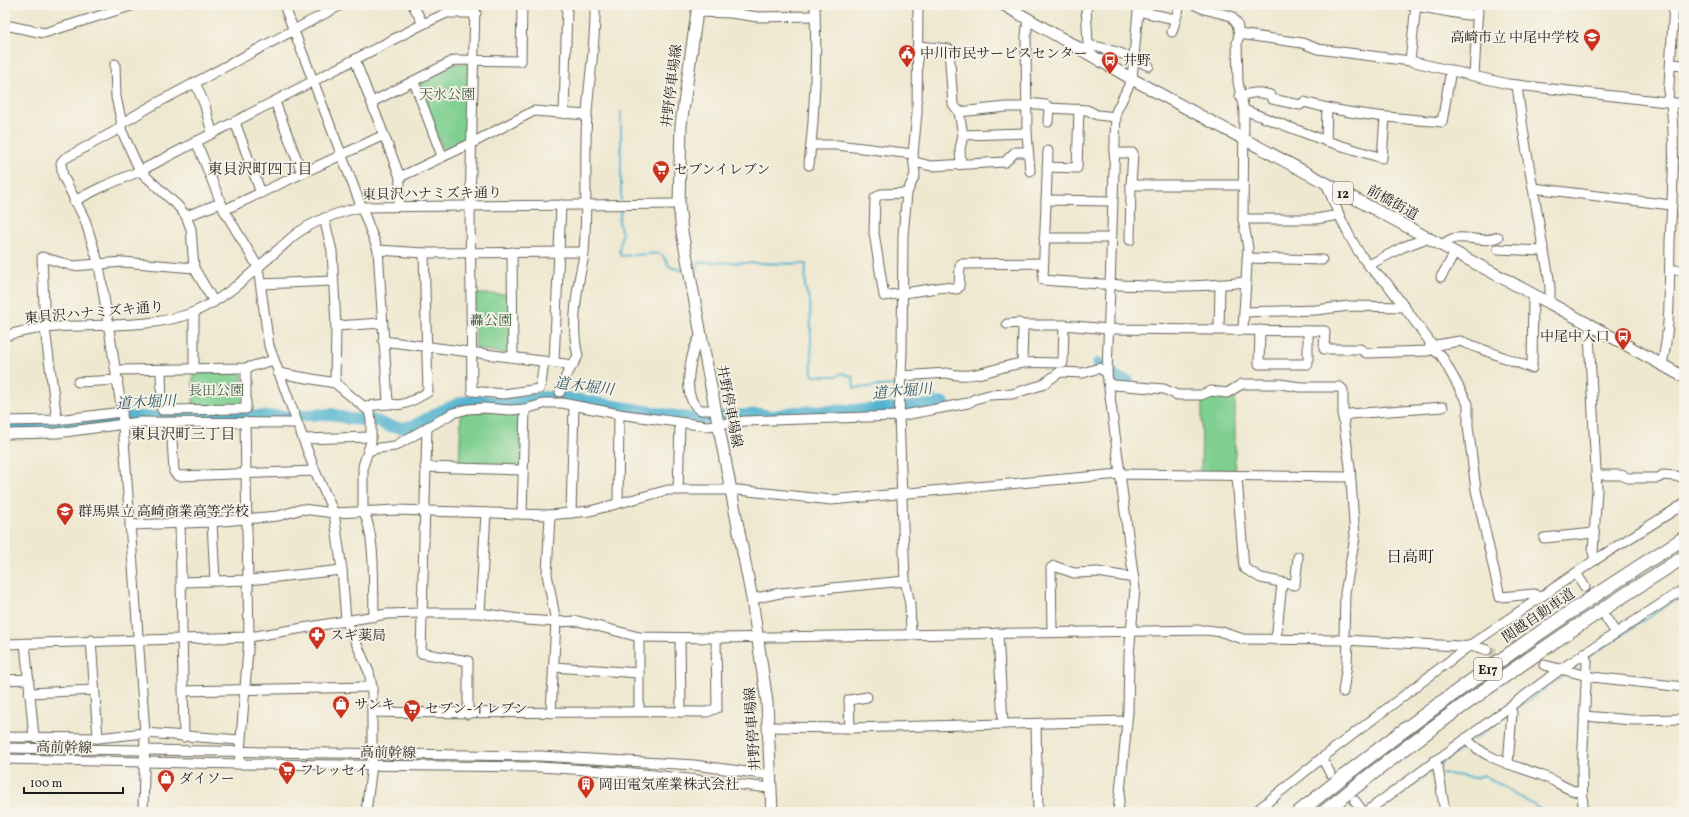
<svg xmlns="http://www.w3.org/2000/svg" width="1689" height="817" viewBox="0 0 1689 817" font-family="Vollkorn,'Noto Serif JP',serif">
	<rect width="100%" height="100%" fill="#f7f3e8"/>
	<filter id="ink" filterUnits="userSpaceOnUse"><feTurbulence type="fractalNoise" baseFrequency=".025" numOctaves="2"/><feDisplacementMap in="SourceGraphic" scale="8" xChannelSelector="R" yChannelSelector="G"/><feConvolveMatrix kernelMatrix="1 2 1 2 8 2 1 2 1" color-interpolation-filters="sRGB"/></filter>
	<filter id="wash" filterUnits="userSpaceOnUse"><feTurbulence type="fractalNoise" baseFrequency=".012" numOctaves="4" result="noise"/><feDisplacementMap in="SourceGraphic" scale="16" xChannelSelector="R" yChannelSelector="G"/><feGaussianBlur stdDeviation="0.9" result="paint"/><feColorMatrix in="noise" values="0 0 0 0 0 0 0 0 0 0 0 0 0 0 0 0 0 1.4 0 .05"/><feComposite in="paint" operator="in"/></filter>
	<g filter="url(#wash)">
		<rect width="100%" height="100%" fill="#efe8d0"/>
		<g fill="#7ecf90" stroke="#4d7656">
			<path d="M470 63 469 140 445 152 443 150 418 85 419 81 453 64Z"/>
			<path d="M473 294H509L510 351 508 354 476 349Z"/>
			<path d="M240 372 242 374V404L240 407H193V373Z"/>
			<path d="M1235 391V474H1201L1202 398 1212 394 1229 397Z"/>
			<path d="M468 411 521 412V465L518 467 459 466 461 414Z"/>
		</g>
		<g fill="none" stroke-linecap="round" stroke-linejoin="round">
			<g stroke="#51b3d0" stroke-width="2">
				<path d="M621 201V112"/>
				<path d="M621 207 619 224 622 233 619 252 621 256 659 253 663 256 670 267 685 271"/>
				<path d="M693 273H697L699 262 806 264 805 288 810 300 812 374 814 376H837L842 373 853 377 854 388 893 385 898 381"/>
				<path d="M918 379 935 396 936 405"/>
				<path d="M1588 657 1675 600"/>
				<path d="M1572 669 1584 660"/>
				<path d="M1515 710 1565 674"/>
				<path d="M1473 740 1510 713"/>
				<path d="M1439 765 1468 744"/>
				<path d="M1442 773 1474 778 1484 775 1545 812"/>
				<path d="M1375 812 1435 768"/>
			</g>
			<g stroke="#51b3d0" stroke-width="12">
				<path d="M1098 364 1119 379 1128 381"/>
				<path d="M5 428 57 427 113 418 138 417 285 416 332 414 349 419 374 420 388 426 402 428 415 425 445 409 463 402 481 400 506 404 541 397H561L693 419 760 414C776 419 782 413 796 412 846 410 895 411 944 403"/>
			</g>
		</g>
	</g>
	<g filter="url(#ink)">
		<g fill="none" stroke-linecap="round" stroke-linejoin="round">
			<path stroke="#cfc9b5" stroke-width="9" stroke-dasharray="9 4.5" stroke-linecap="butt" d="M1487 650 1544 665"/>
			<g stroke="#66635b" stroke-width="11">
				<g id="minor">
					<path d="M284 5 378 250 388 402C400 410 417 398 428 392L424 253"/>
					<path d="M413 5 423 24"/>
					<path d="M475 5 470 206 472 391 504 394 539 389 541 384 544 361"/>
					<path d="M1086 5 1088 45C1109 48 1130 56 1149 66"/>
					<path d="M1195 5 1204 9 1231 16 1237 24 1239 34 1237 43 1238 82 1244 110 1243 219 1248 248 1243 329"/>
					<path d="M1410 5 1467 15 1478 14"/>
					<path d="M697 12 731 13 758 17 815 16"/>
					<path d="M1028 19 1026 36 1027 133 1030 171"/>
					<path d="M5 25 44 33 134 5"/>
					<path d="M1172 32 1180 5"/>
					<path d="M1239 34 1302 43 1318 49 1410 61 1508 84 1684 104"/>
					<path d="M918 46 949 49 953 104 959 112 963 135 960 149 961 164"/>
					<path d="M355 60 400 177 399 206"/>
					<path d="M1410 61 1416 5"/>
					<path d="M115 64 116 97 122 124"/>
					<path d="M1671 64 1684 65"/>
					<path d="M1474 76 1478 5"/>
					<path d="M195 82 205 106 212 133"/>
					<path d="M414 82 442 156"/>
					<path d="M1517 85C1523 138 1534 190 1542 242 1545 259 1553 287 1549 303"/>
					<path d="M1240 96C1251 93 1259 91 1270 95L1272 99 1300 105 1304 102C1349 115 1396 118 1442 122L1451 70"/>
					<path d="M275 102 302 173"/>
					<path d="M372 102 455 60 521 61 522 5"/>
					<path d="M1027 103 1046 105 1049 108"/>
					<path d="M1244 110 1326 141 1382 158 1385 117"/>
					<path d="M959 112 1006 107H1027"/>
					<path d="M564 114 567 5"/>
					<path d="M235 122 261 193"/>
					<path d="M1048 122 1049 108 1087 110 1097 115 1116 117"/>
					<path d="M120 127 140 171 178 206 186 216 191 229 194 268 214 302"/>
					<path d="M963 135 1027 133"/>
					<path d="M196 141 224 210 258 267 269 346 315 471 334 513 342 570 346 620 369 672 372 687V765L366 812"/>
					<path d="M1326 141 1327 108"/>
					<path d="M811 145H837L913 154"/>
					<path d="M1048 151 1043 280C1110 285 1179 290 1246 282"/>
					<path d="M1114 153H1133L1131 185"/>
					<path d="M915 162 931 166 1005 162 1015 152H1028"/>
					<path d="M809 165C815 112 817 59 815 5"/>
					<path d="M1047 167 1077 168 1079 109"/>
					<path d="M400 177 472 143 534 111 587 115"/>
					<path d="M1326 183C1338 214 1358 263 1386 282L1430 342V346"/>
					<path d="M1533 188 1671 205"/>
					<path d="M907 193 881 194 875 198 874 233 884 296 944 287 957 289 959 287 960 266 961 264 1043 263"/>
					<path d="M1046 200 1112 201"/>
					<path d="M74 201 102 187 140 171 423 24 447 13H476"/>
					<path d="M224 210 384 135"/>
					<path d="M186 216 221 203"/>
					<path d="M324 218 332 251 336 326 335 383"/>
					<path d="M1243 219H1316L1339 215"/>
					<path d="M1044 238H1111"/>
					<path d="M1130 240 1131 185H1242"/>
					<path d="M1442 246C1457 228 1479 246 1498 237"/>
					<path d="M1498 249 1544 251"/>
					<path d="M378 250 424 253 584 252"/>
					<path d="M512 252 513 357"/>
					<path d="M1247 258 1322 260"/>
					<path d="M1369 265 1403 247 1427 238"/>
					<path d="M1670 270H1684"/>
					<path d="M1441 277 1455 253"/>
					<path d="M261 284 333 281"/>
					<path d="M194 312V369"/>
					<path d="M1244 312 1316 310 1349 306 1404 307"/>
					<path d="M1007 324 1019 323 1023 327 1022 363"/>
					<path d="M1022 325H1064L1108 329 1325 331 1324 349H1360L1366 353 1428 351 1430 346 1460 341 1532 368 1533 295"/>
					<path d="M336 326 382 323"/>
					<path d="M1592 326 1589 334 1597 490 1593 552 1595 560"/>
					<path d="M1219 330 1220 285"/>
					<path d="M1260 330 1259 364H1308V331"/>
					<path d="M701 335C691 349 683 389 694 404 696 407 699 409 701 410H716"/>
					<path d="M5 336C63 317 138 335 194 312 227 298 252 272 279 249 286 243 293 235 302 230 320 218 340 212 361 207L679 204"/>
					<path d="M383 341 573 365"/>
					<path d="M1430 348 1441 355 1468 404V426L1476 490 1500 597 1534 594 1540 598"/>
					<path d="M554 362 561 205"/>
					<path d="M1662 364C1671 328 1669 280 1670 242 1672 196 1676 150 1671 104L1668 101 1674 5"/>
					<path d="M116 370 246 368 274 360"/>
					<path d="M161 371 162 410 246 409V368"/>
					<path d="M278 373 335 383 369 411 371 420V442L363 466V510C376 536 373 587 374 617"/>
					<path d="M1107 373 1116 112 1132 79 1138 11 1175 19"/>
					<path d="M901 376 947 373C972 381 998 366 1023 363 1036 362 1050 363 1063 363L1064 325"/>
					<path d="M78 382 118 380"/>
					<path d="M1108 382 1114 385 1164 389 1177 395H1201L1211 391 1227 393 1242 384H1280L1300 387H1340L1343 390V417L1350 467 1355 537 1345 593 1344 640"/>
					<path d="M560 392 566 376 578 356C572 333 575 304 579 281 580 271 584 261 584 251 588 205 584 160 587 114 589 78 596 42 595 5"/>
					<path d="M363 406 390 404"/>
					<path d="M1343 417 1350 414 1443 407"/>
					<path d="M57 420 45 329 42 257 73 266 123 262 194 268"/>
					<path d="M5 421 57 420 122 412"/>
					<path d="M171 422 174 472 178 476 315 471"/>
					<path d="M427 427 421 653 468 661V714"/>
					<path d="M5 434 57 433 139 422 296 423"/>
					<path d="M303 439 371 437"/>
					<path d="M368 451 379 448 395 446 453 413 468 409 484 408 510 410 525 409 547 403H562L619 414 707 426 745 421 899 416 968 403 975 399 989 395 1012 394 1042 385 1060 372 1083 373 1099 368 1107 373 1135 589 1129 655 1128 712 1118 812"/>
					<path d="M425 467 523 470"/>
					<path d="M1596 475H1621L1628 478H1658L1663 475 1684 477"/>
					<path d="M1237 477 1244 568 1261 578 1295 585 1298 557"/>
					<path d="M678 490 680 424"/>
					<path d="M618 503 619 414"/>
					<path d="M571 513 574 406"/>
					<path d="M522 514 525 409"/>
					<path d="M550 515 547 574 556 622 551 713"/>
					<path d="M212 522 215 581"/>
					<path d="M180 523 184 737"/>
					<path d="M131 525 212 522 278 516 302 509 334 513 397 510 550 515 590 511 668 490H738L831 500 1120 474 1350 477"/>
					<path d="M1544 538 1594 533"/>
					<path d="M1576 573 1585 587"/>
					<path d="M182 582 249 580 342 570"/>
					<path d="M752 599 780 593 905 581"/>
					<path d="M480 613 486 513"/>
					<path d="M1606 618 1616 633"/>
					<path d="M1052 632 1051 568 1054 566 1074 573 1098 572 1134 578"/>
					<path d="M998 633 1003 724"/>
					<path d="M911 634 910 604 905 581 899 416 902 353 903 235 907 193 915 175 913 154 917 113 918 5"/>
					<path d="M639 637V711"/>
					<path d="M680 638 681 712"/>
					<path d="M91 640 98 738"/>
					<path d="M1276 640 1282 583"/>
					<path d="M25 643 34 737"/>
					<path d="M5 644 249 637 387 614 422 613H480L526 620 556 622 578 621 639 637 716 638 1206 630 1222 632 1243 639 1344 640 1477 647 1487 650"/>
					<path d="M1544 665 1592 677 1684 687"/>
					<path d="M554 667 639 673"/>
					<path d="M5 680 29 679"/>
					<path d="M183 691 372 687"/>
					<path d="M1343 692 1347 664 1348 641"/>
					<path d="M29 693 94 690"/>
					<path d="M372 712C484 714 596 711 707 712L717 708 716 638"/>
					<path d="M1584 716 1632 720 1684 719"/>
					<path d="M1036 724 1038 812"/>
					<path d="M769 727 850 728 1126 721"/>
					<path d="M850 728 849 700 867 697"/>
					<path d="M5 737 98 738 145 733 240 740"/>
					<path d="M1466 738C1484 760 1518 766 1543 776 1556 781 1568 791 1582 793"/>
					<path d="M5 748 540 756 694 765 770 775"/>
					<path d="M1322 758 1330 773"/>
					<path d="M5 759 239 764 540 767 634 773 770 788"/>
					<path d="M1434 761 1438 768 1445 812"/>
					<path d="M239 764 249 637 245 422"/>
					<path d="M1508 764 1512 713 1510 707"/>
					<path d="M1355 801 1363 812"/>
					<path d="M143 812 145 733 122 412 99 265 85 220 63 176 61 163 64 159 117 130 124 122 155 104 341 5"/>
					<path d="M1255 812 1322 758 1469 646 1595 560 1684 504"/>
					<path d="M1366 812 1561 669 1684 589"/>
					<path d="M1583 812 1582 768 1587 662 1584 653"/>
				</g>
			</g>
			<g stroke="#66635b" stroke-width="13">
				<g id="major">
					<path d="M698 5 681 125 679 204 682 232 701 335 752 599 767 702 772 812"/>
					<path d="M1004 5 1132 79 1592 326 1684 377"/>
				</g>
			</g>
			<g stroke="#66635b" stroke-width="15">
				<g id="highway">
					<path d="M1299 812C1421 713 1551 622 1684 538"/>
					<path d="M1324 812C1438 719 1560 635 1684 557"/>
				</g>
			</g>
			<use href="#minor" stroke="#fff" stroke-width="9"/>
			<use href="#major" stroke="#fff" stroke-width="11"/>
			<use href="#highway" stroke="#fff" stroke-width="13"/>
		</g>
	</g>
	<defs>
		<g id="school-pin" transform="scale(0.9)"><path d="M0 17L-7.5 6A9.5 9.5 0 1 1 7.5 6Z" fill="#c8321e" stroke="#f7f3e8"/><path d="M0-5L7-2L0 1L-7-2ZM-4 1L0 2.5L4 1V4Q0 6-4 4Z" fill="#fff"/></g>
		<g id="civic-pin" transform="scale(0.9)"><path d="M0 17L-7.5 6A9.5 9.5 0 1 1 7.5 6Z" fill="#c8321e" stroke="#f7f3e8"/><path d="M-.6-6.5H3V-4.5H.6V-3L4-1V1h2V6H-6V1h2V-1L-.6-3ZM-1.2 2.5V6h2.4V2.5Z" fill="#fff"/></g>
		<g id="bus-pin" transform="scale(0.9)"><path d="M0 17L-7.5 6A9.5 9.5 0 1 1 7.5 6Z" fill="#c8321e" stroke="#f7f3e8"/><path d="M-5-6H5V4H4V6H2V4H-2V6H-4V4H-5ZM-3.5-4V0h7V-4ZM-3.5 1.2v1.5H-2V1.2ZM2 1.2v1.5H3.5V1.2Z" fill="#fff"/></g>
		<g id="supermarket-pin" transform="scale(0.9)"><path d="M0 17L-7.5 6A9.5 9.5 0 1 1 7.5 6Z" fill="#c8321e" stroke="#f7f3e8"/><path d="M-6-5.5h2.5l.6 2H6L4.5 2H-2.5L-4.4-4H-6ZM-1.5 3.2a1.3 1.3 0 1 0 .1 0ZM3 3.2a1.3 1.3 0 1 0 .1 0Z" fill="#fff"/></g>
		<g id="pharmacy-pin" transform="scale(0.9)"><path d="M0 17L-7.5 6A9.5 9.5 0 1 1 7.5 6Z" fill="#c8321e" stroke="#f7f3e8"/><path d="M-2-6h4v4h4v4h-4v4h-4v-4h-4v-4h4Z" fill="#fff"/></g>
		<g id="shop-pin" transform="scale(0.9)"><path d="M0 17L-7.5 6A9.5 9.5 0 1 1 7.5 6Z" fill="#c8321e" stroke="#f7f3e8"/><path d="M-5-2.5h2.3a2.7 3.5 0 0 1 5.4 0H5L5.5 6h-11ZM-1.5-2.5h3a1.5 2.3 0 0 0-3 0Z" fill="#fff"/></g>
		<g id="building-pin" transform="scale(0.9)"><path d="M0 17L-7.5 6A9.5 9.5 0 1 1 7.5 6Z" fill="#c8321e" stroke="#f7f3e8"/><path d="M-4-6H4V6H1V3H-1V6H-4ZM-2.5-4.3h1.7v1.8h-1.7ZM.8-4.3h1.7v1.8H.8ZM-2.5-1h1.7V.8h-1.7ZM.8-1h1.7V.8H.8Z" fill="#fff"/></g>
	</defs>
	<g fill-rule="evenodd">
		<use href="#school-pin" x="1592" y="37"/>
		<use href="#civic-pin" x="907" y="53"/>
		<use href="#bus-pin" x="1110" y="60"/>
		<use href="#supermarket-pin" x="661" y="169"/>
		<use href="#bus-pin" x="1623" y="336"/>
		<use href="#school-pin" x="65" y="511"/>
		<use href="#pharmacy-pin" x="317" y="635"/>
		<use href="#shop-pin" x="341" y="704"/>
		<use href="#supermarket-pin" x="412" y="708"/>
		<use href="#supermarket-pin" x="287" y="770"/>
		<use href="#shop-pin" x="166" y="778"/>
		<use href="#building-pin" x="586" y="784"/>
	</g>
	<g text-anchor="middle" stroke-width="3.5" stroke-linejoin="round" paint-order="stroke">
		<g fill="#f7f3e8" stroke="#5e5c59" stroke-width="1">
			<rect x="1333" y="182" width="20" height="22" rx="3"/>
			<rect x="1474" y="658" width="28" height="22" rx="3"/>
		</g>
		<g font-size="13" font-weight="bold" fill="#1c1c1c">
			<text x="1343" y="198">12</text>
			<text x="1488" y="674">E17</text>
		</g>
		<g font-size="14" fill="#1c1c1c" stroke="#f7f3e8" text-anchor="start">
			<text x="1579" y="42" text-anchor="end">高崎市立 中尾中学校</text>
			<text x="920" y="58">中川市民サービスセンター</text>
			<text x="1123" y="65">井野</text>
			<text x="674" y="174">セブンイレブン</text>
			<text x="1610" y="341" text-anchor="end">中尾中入口</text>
			<text x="78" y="516">群馬県立 高崎商業高等学校</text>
			<text x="330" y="640">スギ薬局</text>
			<text x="354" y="709">サンキ</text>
			<text x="425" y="713">セブン-イレブン</text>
			<text x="300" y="775">フレッセイ</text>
			<text x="179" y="783">ダイソー</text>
			<text x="599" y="789">岡田電気産業株式会社</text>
		</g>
		<g font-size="14" fill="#1c1c1c" stroke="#f7f3e8">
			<text transform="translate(671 86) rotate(-83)" y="5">井野停車場線</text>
			<text transform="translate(432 193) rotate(-1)" y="5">東貝沢ハナミズキ通り</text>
			<text transform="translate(1393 202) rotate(29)" y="5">前橋街道</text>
			<text transform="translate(94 312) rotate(-5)" y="5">東貝沢ハナミズキ通り</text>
			<text transform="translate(730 406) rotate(79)" y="5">井野停車場線</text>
			<text transform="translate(1538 615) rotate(-34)" y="5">関越自動車道</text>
			<text transform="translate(752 729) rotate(-94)" y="5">井野停車場線</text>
			<text transform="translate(64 747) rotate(1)" y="5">高前幹線</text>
			<text transform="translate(388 752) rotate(1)" y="5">高前幹線</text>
		</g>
		<g font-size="14" fill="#3e5b45" stroke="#f7f3e8">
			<text x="447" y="99">天水公園</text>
			<text x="491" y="325">轟公園</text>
			<text x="216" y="395">長田公園</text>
		</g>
		<g font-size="15" fill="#1c1c1c" stroke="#f7f3e8">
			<text x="260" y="174">東貝沢町四丁目</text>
			<text x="183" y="439">東貝沢町三丁目</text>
		</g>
		<g font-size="15" font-style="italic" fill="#315864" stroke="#f7f3e8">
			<text transform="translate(584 386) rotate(7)" y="5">道木堀川</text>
			<text transform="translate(902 391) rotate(-5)" y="5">道木堀川</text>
			<text transform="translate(146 402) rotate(-3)" y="5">道木堀川</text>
		</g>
		<g font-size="16" fill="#1c1c1c" stroke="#f7f3e8">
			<text x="1410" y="562">日高町</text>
		</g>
	</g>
	<rect width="1689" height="817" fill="none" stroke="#f7f3e8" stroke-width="20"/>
	<path d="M24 787v6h99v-6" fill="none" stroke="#1c1c1c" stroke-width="2"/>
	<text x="30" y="787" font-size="12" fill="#1c1c1c" stroke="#f7f3e8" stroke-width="3" paint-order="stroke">100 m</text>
</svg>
